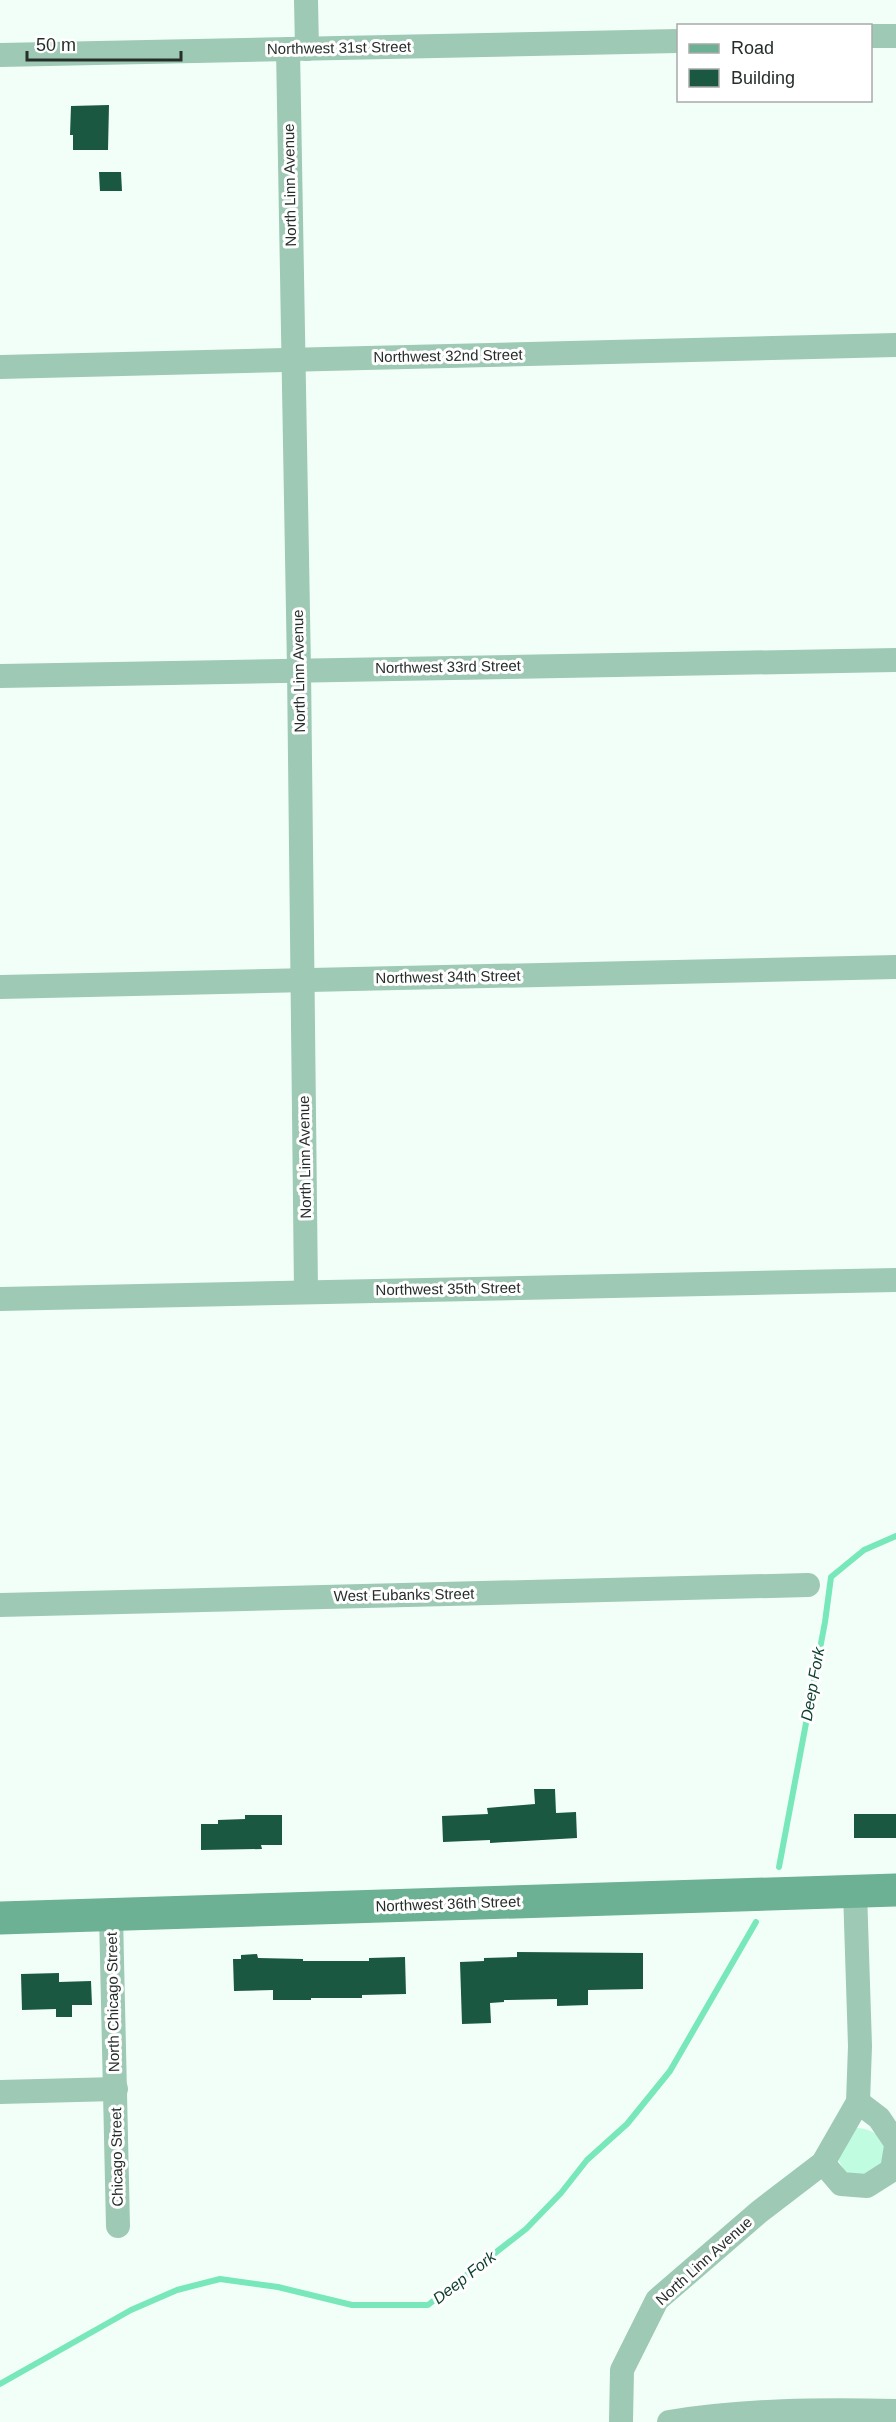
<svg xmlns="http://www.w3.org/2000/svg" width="896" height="2422" viewBox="0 0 896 2422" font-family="Helvetica,sans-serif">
	<rect width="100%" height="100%" fill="#f2fff9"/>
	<path fill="#c0fde0" d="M854 2128C876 2127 887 2141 885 2162L864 2178 846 2173 837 2158Z"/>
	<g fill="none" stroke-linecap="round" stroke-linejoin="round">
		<g stroke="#78e8ba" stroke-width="6">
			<path d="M779 1867 825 1622 831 1577 864 1550 896 1536"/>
			<path d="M0 2384 131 2310 177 2290 220 2279 278 2287 352 2305H428L526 2229 561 2193 587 2160 627 2124 670 2071 756 1922"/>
		</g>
	</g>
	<g fill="#1a5841">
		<path d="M109 105 108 150H73V135H70L71 106Z"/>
		<path d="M99 172H121L122 191H100Z"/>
		<path d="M534 1789H555L556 1813 576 1812 577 1838 490 1843V1840L443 1842 442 1816 488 1814 487 1808 535 1804Z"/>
		<rect x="854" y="1814" width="42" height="24"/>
		<path d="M245 1815H282V1845H261L262 1849 201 1850V1824H218V1820L245 1819Z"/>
		<path d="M517 1952 643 1953V1989L588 1990V2005L557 2006V1999L504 2000V2002L490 2003 491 2023 462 2024 460 1962 484 1961V1958L517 1957Z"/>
		<path d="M257 1954 258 1958 303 1959V1961H369V1958L405 1957 406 1994 362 1995V1998H311V2000H273V1990L234 1991 233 1959H241V1955Z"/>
		<path d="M59 1973V1982L91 1981 92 2005H72V2017H56V2009L22 2010 21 1974Z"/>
	</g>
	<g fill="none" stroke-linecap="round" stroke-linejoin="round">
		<g stroke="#9ecab5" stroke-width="24">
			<path d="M306 0 307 49"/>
			<path d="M870 36H896"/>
			<path d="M288 49 299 669 306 1292"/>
			<path d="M0 55 678 41"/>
			<path d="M0 367 896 345"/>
			<path d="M0 676 896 660"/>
			<path d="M0 987 896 967"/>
			<path d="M0 1299 896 1280"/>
			<path d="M0 1605 808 1585"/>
			<path d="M111 1915 118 2226"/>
			<path d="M0 2092 116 2089"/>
			<path d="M858 2102 879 2118 896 2143"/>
			<path d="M823 2163 841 2184 867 2186 892 2170 896 2146"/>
			<path d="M621 2422 622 2370 657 2300 759 2212 823 2163 858 2102 860 2046 855 1891"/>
			<path d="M669 2422C744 2410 820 2409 896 2411"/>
		</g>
		<path stroke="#6cb193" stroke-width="33" d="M0 1918 896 1890"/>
	</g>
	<g text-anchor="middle" stroke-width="6" stroke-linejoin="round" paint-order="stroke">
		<g font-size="15" fill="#262e2a" stroke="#fff">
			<text transform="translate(339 48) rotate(-1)" y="5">Northwest 31st Street</text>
			<text transform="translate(290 185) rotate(-91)" y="5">North Linn Avenue</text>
			<text transform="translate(448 356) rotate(-1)" y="5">Northwest 32nd Street</text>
			<text transform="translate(448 667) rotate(-1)" y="5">Northwest 33rd Street</text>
			<text transform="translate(299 671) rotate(-91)" y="5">North Linn Avenue</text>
			<text transform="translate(448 977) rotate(-1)" y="5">Northwest 34th Street</text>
			<text transform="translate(305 1157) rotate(-91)" y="5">North Linn Avenue</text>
			<text transform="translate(448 1289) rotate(-1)" y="5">Northwest 35th Street</text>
			<text transform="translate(404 1595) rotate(-1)" y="5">West Eubanks Street</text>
			<text transform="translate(448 1904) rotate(-2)" y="5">Northwest 36th Street</text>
			<text transform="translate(113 2002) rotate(-91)" y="5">North Chicago Street</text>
			<text transform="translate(117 2157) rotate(-91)" y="5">Chicago Street</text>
			<text transform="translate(704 2261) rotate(-42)" y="5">North Linn Avenue</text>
		</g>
		<g font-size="16" font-style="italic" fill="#0d3f2d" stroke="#fff">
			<text transform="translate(812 1684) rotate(-80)" y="6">Deep Fork</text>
			<text transform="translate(464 2277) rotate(-38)" y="6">Deep Fork</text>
		</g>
	</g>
	<rect x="677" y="24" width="195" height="78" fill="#ffffff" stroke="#a8abaa" stroke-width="1.5"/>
	<rect x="689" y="44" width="30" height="9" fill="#6cb193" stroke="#a8abaa" stroke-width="1.5"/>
	<text x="731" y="54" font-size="18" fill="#262e2a">Road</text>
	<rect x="689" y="69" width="30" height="18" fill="#1a5841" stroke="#a8abaa" stroke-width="1.5"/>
	<text x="731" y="84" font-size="18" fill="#262e2a">Building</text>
	<path d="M27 51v9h154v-9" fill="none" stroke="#262e2a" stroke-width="3"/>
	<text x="36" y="51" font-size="18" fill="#262e2a" stroke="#ffffff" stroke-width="4.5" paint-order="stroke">50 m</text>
</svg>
